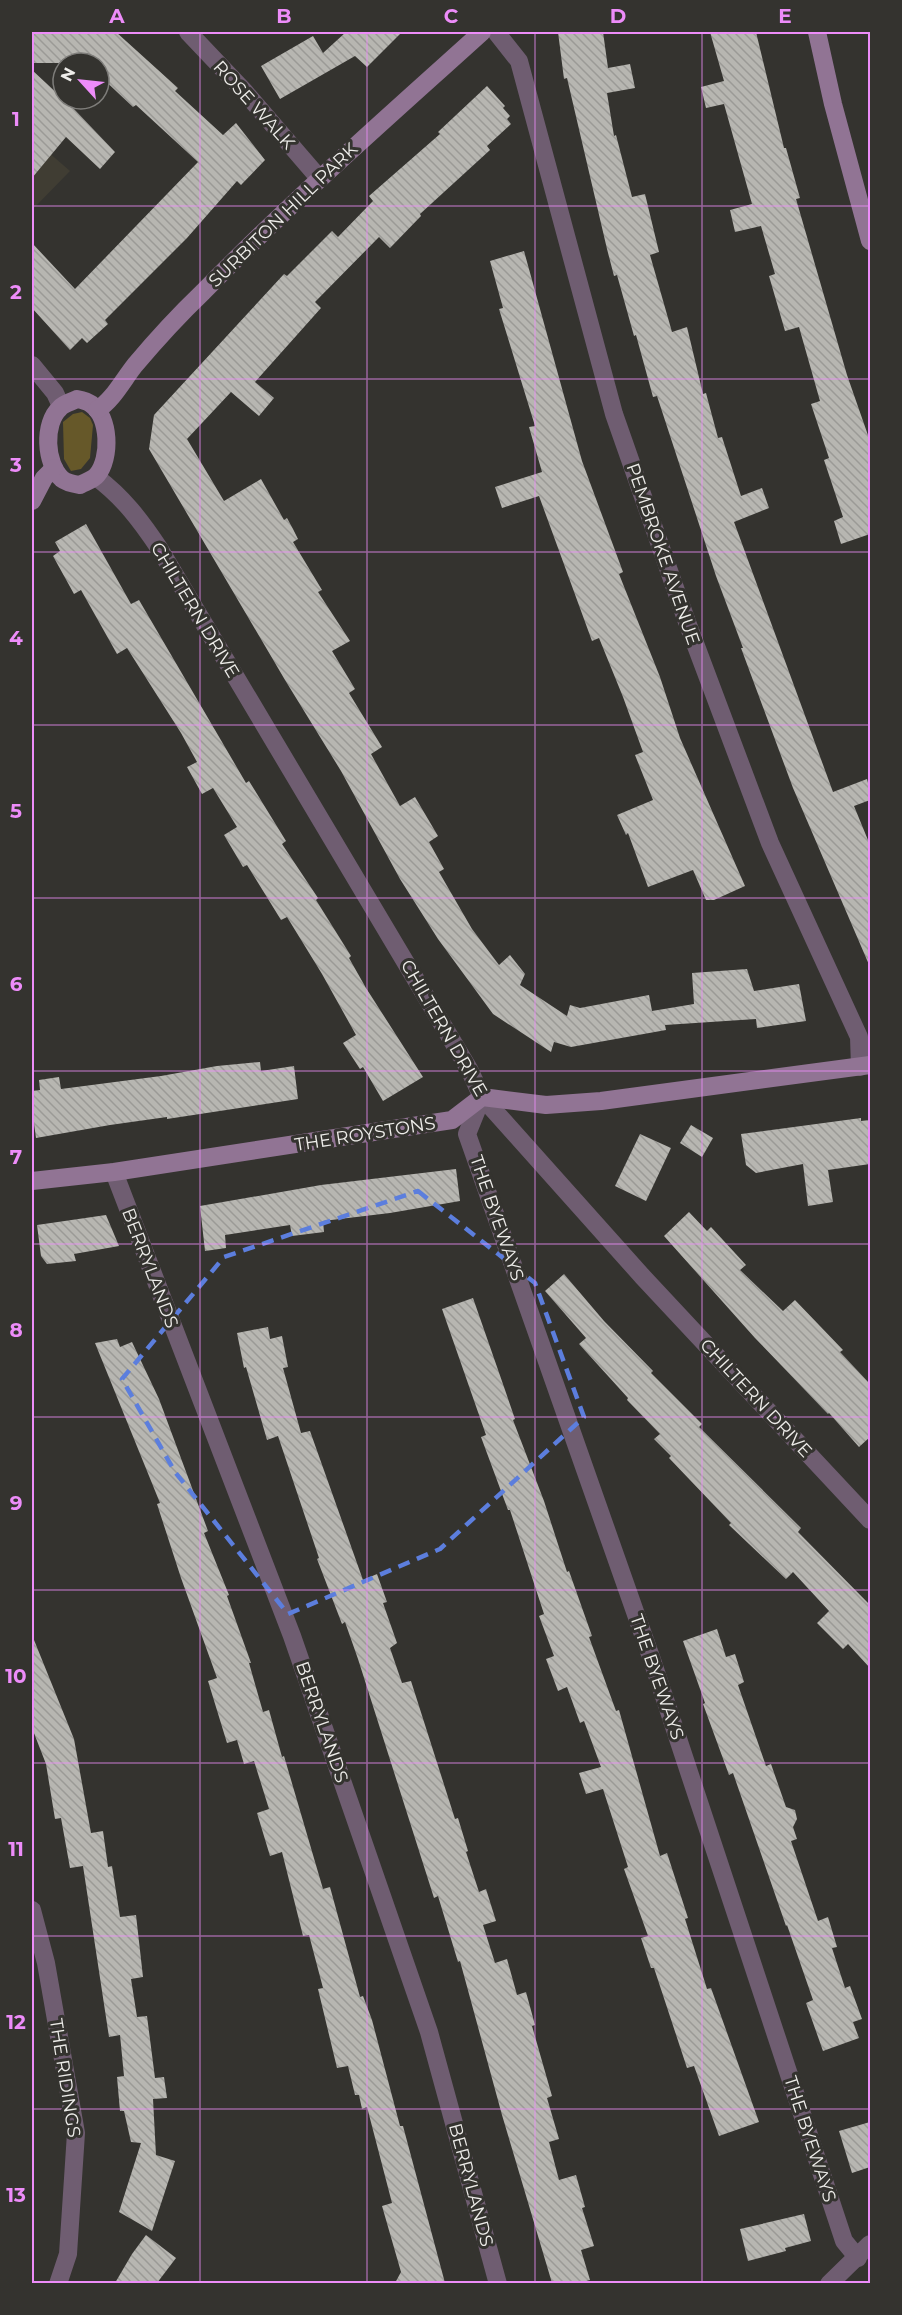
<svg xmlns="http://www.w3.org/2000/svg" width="902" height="2315" viewBox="0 0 902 2315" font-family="Montserrat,sans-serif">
	<defs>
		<pattern id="building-back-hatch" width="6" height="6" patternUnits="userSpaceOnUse" patternTransform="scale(1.5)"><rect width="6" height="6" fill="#b7b6b1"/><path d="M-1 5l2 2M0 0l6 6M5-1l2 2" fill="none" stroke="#9b9a96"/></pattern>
	</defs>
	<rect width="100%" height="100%" fill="#34332f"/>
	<path fill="#403d33" d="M32 138 70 171 32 210Z"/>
	<path fill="#665829" d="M82 412 90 418 93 425 90 458 81 469 71 471 64 459 63 422 73 414Z"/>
	<g fill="url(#building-back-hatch)">
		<path d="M32 32H116L178 88 175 91 223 135 236 123 265 160 241 185 237 181 187 238 105 320 108 324 87 343 82 338 70 350 32 308V243L75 289 198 162 136 105 133 107 99 75V63H85L81 60 79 63H32Z"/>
		<path d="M346 32H402L367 67 355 56 280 99 261 66 313 36 323 53Z"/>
		<path d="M558 32H603L608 68 630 64 635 88 607 93 614 136 616 135 632 197 645 194 659 252 650 255 672 332 687 327 703 394 706 393 718 438 722 437 741 496 762 488 769 508 734 522 741 541 833 792 867 779 870 791V800L854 806 870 845V967L793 788 741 648H743L716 576 657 396 653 397 636 335 634 336 617 275 614 276 607 249 567 78 564 79Z"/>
		<path d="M710 32H756L784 148H786L800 198 796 199 847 375 870 441V534L841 544 834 521 843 517 824 460 829 458 811 404 820 401 799 327 785 331 769 276 775 274 761 226 735 232 730 210 752 204 724 104 706 108 701 87 724 81Z"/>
		<path d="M32 70 73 108 115 152 100 169 66 137 32 178Z"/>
		<path d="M487 86 505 106 503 108 510 116 507 119 511 124 487 146 490 150 420 214 421 216 390 248 379 237 315 302 321 308 255 382 274 398 259 416 231 392 187 439 224 501 261 479 284 520 287 518 293 529 298 539 293 542 322 590 318 592 350 641 332 651 355 689 349 693 382 747 371 754 400 806 415 797 438 836 429 842 444 869 439 872 472 929 499 965 510 955 525 974 520 985 567 1016 570 1005 580 1008 649 995 652 1011 694 1004 692 973 747 969 754 991 799 984 806 1021 757 1028 756 1019 665 1025 666 1030 571 1047 554 1042 551 1052 493 1014 438 939 400 879 341 771 285 680 149 449 154 415 249 312 284 274 287 276 332 231 338 237 373 201 369 196 440 134 438 132Z"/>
		<path d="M524 251 582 461 623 572 619 574 660 677 680 738 745 886 714 900H706L693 870 648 887 628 833 626 835 617 815 653 800 635 755 643 752 623 697 599 638 592 641 539 496 502 508 495 487 542 472 529 427 535 426 499 309 503 308 490 261Z"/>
		<path d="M86 524 131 604 139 600 246 783 249 781 286 841 282 844 318 898 316 900 351 956 349 958 366 988 423 1077 383 1101 363 1067 360 1069 343 1043 356 1035 322 974 287 917 281 920 247 865 243 867 224 835 237 827 213 788 202 794 187 767 197 762 181 733 127 648 117 654 81 590 74 594 53 556 60 551 55 542Z"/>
		<path d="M260 1062 261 1071 294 1066 298 1099 167 1119V1117L110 1125 36 1138 32 1109V1091L40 1090 39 1080 59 1077 61 1089 161 1076 217 1066Z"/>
		<path d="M861 1118V1121L870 1120V1164L828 1170 833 1202 808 1206 803 1164 756 1173 746 1165 741 1134Z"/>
		<path d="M691 1125 713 1138 702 1157 680 1143Z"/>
		<path d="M640 1134 671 1148 646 1201 615 1186Z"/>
		<path d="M456 1169 460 1201 390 1213 323 1221 324 1232 292 1236 290 1225 225 1235 226 1248 205 1251 200 1206 321 1185Z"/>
		<path d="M689 1212 707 1231 711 1227 746 1265 740 1270 783 1311 795 1300 843 1350 840 1352 870 1384V1437L859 1447 829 1413 828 1414 755 1338 664 1236Z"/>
		<path d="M106 1215 119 1246 74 1254 76 1261 47 1264 41 1256 37 1225Z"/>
		<path d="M564 1274 604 1321 653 1371 651 1373 702 1424 699 1427 801 1528 798 1532 870 1605V1668L848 1644 843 1649 817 1623 829 1611 793 1572 786 1579 729 1525 731 1523 669 1458 671 1456 654 1439 660 1434 627 1400 628 1398 579 1344 586 1338 545 1291Z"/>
		<path d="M473 1298 504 1387 515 1419 513 1420 544 1501 567 1572 569 1571 592 1636 589 1637 616 1711 619 1710 660 1856 667 1853 688 1918 685 1919 707 1989 711 1988 759 2122 719 2136 694 2066 687 2068 654 1968H651L641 1938 648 1936 624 1869 628 1867 603 1789 586 1794 579 1773 601 1767 584 1721 580 1723 567 1687 558 1691 546 1659 554 1656 539 1616 544 1614 510 1510H508L481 1437 486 1435 442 1309Z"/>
		<path d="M268 1327 270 1339 282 1336 288 1367 283 1368 301 1433 310 1431 363 1580 377 1574 387 1602 383 1603 397 1643 390 1648 402 1683 411 1681 455 1819 458 1818 468 1851 466 1852 479 1892 486 1889 496 1921 483 1925 495 1963 507 1959 517 1995 526 1992 535 2025 532 2026 552 2096 547 2098 559 2139 549 2142 559 2180 576 2175 585 2207 582 2208 594 2246 581 2250 590 2280 579 2283H552L502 2115 460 1961 458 1962 438 1896 434 1898 358 1659 345 1622 342 1624 317 1559 319 1558 278 1436 267 1440 246 1367 244 1368 237 1333Z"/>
		<path d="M117 1339 120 1347 132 1342 159 1399 208 1531 204 1533 229 1595 227 1596 251 1663H249L263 1712 269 1710 282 1757 284 1756 323 1889 330 1887 360 1997 363 1996 372 2020 400 2126H403L445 2283H395L401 2272 382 2206 392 2203 367 2107 362 2109 359 2095H355L348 2066 337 2068 318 1989 323 1988 309 1935 303 1936 282 1852 270 1856 257 1813 269 1809 254 1761 244 1764 237 1740 227 1743 208 1681 217 1678 181 1578 157 1504 160 1503 95 1343Z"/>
		<path d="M717 1629 726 1657 735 1654 744 1682 738 1685 766 1766 771 1764 786 1807 795 1810 797 1819 793 1827 797 1839 791 1841 818 1921 828 1917 837 1947 832 1948 845 1988 850 1986 862 2019 853 2022 859 2038 823 2051 806 2003 813 2000 787 1925 786 1926 733 1773 729 1775 703 1704 705 1703 683 1641Z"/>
		<path d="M32 1635 74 1739 91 1833 103 1831 108 1867 112 1866 120 1917 136 1915 143 1977 131 1979 137 2017 147 2016 155 2078 164 2077 167 2098 153 2099 156 2155 175 2161 152 2231 119 2212 141 2143 131 2142 124 2111H120L117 2077 124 2076 120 2035 109 2037 83 1866 70 1868 61 1818 55 1819 46 1764 32 1728Z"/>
		<path d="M870 2122V2167L852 2173 839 2131Z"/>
		<path d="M804 2214 811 2241 785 2248 786 2251 748 2261 740 2229Z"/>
		<path d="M146 2235 176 2258 157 2283H115L132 2254Z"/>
	</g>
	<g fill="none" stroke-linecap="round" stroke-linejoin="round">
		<g stroke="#6f5d71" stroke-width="18">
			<path d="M188 32 244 91 319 178"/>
			<path d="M496 32 519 61 614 414 687 622 770 843 859 1037 860 1067"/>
			<path d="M32 365 55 393 61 406"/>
			<path d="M96 477C123 497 141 521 159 548L469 1069 482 1097 642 1276 870 1520"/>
			<path d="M482 1097 467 1134 652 1660 844 2241 858 2258"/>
			<path d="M114 1172 292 1636 429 2032 498 2284"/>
			<path d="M32 1910 46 1963 76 2133 68 2254 58 2284"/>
			<path d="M829 2284 870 2244"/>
		</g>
		<g stroke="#917494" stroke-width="18">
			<path d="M817 32 833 104 870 241"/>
			<path d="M77 399C82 400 87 401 91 404 110 417 111 458 97 475 93 480 85 482 80 485 74 484 67 483 62 479 45 464 43 423 60 408 64 403 72 402 77 399Z"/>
			<path d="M97 410C113 400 123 380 135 365 156 340 179 315 203 292 292 201 388 117 482 32"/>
			<path d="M32 501 44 478 54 468"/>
			<path d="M32 1181 114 1172 452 1120 482 1097 546 1105 601 1101 870 1065"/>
		</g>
	</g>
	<path fill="none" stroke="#5c7edd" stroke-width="4.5" stroke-dasharray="12 8" stroke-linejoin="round" d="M418 1191 535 1283 584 1417 440 1549 288 1614 175 1472 122 1379 224 1257Z"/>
	<path fill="none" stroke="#ed8cf9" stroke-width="1.5" stroke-opacity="0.55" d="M200 32V2284M367 32V2284M535 32V2284M702 32V2284M32 206H870M32 379H870M32 552H870M32 725H870M32 898H870M32 1071H870M32 1244H870M32 1417H870M32 1590H870M32 1763H870M32 1936H870M32 2109H870"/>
	<g text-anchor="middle" stroke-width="6" stroke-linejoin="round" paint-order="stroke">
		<g font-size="18" fill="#eeedea" stroke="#34332f">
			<text transform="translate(254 105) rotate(48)" y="6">ROSE WALK</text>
			<text transform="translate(283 215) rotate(-44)" y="6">SURBITON HILL PARK</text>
			<text transform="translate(663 554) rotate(71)" y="6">PEMBROKE AVENUE</text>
			<text transform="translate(195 610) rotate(59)" y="6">CHILTERN DRIVE</text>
			<text transform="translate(444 1028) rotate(60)" y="6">CHILTERN DRIVE</text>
			<text transform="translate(365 1134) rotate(-9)" y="6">THE ROYSTONS</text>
			<text transform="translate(497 1218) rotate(71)" y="6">THE BYEWAYS</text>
			<text transform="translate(150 1268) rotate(69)" y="6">BERRYLANDS</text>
			<text transform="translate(756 1398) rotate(47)" y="6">CHILTERN DRIVE</text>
			<text transform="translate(657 1677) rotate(71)" y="6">THE BYEWAYS</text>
			<text transform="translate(322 1722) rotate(71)" y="6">BERRYLANDS</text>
			<text transform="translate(65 2078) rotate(81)" y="6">THE RIDINGS</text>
			<text transform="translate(810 2139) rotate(72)" y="6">THE BYEWAYS</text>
			<text transform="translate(471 2185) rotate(75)" y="6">BERRYLANDS</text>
		</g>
	</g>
	<rect width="902" height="2315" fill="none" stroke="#34332f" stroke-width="66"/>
	<g transform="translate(81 81) rotate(297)"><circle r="28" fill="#34332f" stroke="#7e7d7a" stroke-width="1.5"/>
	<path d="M0-4.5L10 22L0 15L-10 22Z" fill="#ed8cf9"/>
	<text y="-9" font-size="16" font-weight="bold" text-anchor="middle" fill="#eeedea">N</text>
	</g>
	<rect x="33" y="33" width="836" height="2249" fill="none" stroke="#ed8cf9" stroke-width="2"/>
	<g font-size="20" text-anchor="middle" font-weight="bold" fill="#ed8cf9">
		<text x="117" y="23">A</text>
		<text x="284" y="23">B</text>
		<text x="451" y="23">C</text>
		<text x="618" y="23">D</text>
		<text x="785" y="23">E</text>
		<text x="16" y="126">1</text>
		<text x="16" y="299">2</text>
		<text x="16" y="472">3</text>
		<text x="16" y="645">4</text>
		<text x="16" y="818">5</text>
		<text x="16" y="991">6</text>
		<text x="16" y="1164">7</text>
		<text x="16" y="1337">8</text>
		<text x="16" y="1510">9</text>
		<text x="16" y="1683">10</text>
		<text x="16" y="1856">11</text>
		<text x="16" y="2029">12</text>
		<text x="16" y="2202">13</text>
	</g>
</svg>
